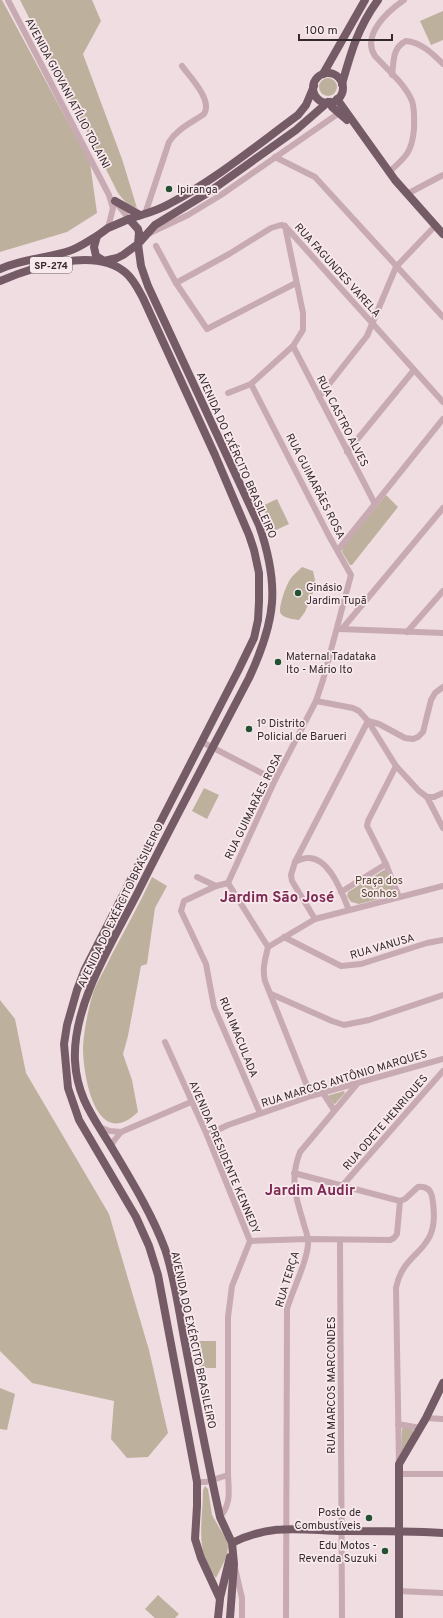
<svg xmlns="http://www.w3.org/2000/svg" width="443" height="1618" viewBox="0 0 443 1618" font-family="Overpass,sans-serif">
	<rect width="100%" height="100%" fill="#f0dde1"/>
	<g fill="#bdb19e">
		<path d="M0 0H2L90 163 97 213 67 232 0 252Z"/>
		<path d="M20 0H92L101 21 83 54 122 159 137 208C128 205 124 201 118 193Z"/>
		<path d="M443 11V40L431 45 420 21Z"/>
		<circle cx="328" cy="87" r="9"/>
		<path d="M386 495 398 507 352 565H350L342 552 343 547Z"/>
		<path d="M277 499 289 524 274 531 262 506Z"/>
		<path d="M302 567 313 571 316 585 305 612 299 620C293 619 286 619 281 614 277 609 287 583 291 578 294 574 299 570 302 567Z"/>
		<path d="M204 788 219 795 207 819 192 811Z"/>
		<path d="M384 870H386L396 893 394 895 359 904 351 902 347 896 348 892Z"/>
		<path d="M152 877 167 886 155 908 147 964 141 966 128 1036 123 1054 132 1080 138 1112C96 1152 83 1076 83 1047 84 1030 88 1010 93 993 97 981 105 970 110 958 124 931 139 905 152 877Z"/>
		<path d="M0 1000 15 1019 26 1073 109 1214 149 1350 168 1433 148 1457 127 1458 111 1439 114 1401 32 1383 0 1351Z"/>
		<path d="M344 1091 345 1093 335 1104H334L328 1096 330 1095Z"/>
		<rect x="199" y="1341" width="17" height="27"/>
		<path d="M0 1388 15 1394 7 1430 0 1429Z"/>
		<path d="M403 1427 412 1428 414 1432 401 1453 402 1430Z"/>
		<path d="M205 1486 208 1489 212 1515 226 1539 228 1546 227 1556 216 1578C194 1553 203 1520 203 1490Z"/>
		<path d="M158 1595 179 1614 175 1618H155L145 1609Z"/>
	</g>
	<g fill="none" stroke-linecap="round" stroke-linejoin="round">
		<g stroke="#c7aab2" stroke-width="6">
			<path d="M8 0 109 195 113 208 108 228"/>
			<path d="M392 75C394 61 392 48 406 41 421 42 433 54 443 64"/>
			<path d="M275 157 315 177 443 317"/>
			<path d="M389 172C406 157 412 152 414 129 414 119 415 110 412 101 405 84 387 69 375 56 361 35 388 11 404 0"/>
			<path d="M407 194 443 175"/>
			<path d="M118 205 129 219"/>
			<path d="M145 214 169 142C177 129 191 123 204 114 213 100 190 77 182 66"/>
			<path d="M150 233 188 215 221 195 339 113"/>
			<path d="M156 246 176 283 207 329 296 283"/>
			<path d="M176 283 229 254 271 228 281 225 285 226 443 402"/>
			<path d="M293 346 375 504"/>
			<path d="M228 393 251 384 293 346 303 330V313L285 226"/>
			<path d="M319 397 367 336 396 267 435 226"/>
			<path d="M347 452 414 370"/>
			<path d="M338 550 443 419"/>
			<path d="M340 629 443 633"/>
			<path d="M342 629 443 508"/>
			<path d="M407 632 443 591"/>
			<path d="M316 701 353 708 359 711 368 721 379 724 405 738 413 739 418 737 423 732 431 700 435 693 443 687"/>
			<path d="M368 721 396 766 419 791 427 797H434L443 793"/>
			<path d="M202 742 275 780"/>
			<path d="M396 766 368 821 367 826 386 864 399 897"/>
			<path d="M427 797 443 828"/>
			<path d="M295 862 368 721"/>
			<path d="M197 877 216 886"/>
			<path d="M228 883 275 780 316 701 323 680 351 575 329 536 251 384"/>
			<path d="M228 883 216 886 184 901 181 911 206 964 214 1007 260 1113"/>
			<path d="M228 883 268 947"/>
			<path d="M341 892 386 864"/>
			<path d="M315 919 292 881 291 875 295 862C299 860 303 858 307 858 329 856 342 893 349 910"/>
			<path d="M284 937 341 966 361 964 427 943 443 940"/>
			<path d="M268 947 315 919 443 886"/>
			<path d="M268 947C265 960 262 969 265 981L311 1096"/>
			<path d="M271 994 332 1021 344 1025 369 1020 443 995"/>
			<path d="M165 1042 207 1135 250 1241 232 1286 228 1317V1475C229 1492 231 1504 220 1517"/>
			<path d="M323 1093 334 1110"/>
			<path d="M99 1127 110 1131 121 1132"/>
			<path d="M207 1135 228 1125 311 1096 443 1059"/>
			<path d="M111 1148 113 1142 121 1132 191 1102"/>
			<path d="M294 1173 400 1201"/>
			<path d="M342 1186 443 1071"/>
			<path d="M340 1240 342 1618"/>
			<path d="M250 1241 308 1239 390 1240 394 1238 397 1234 400 1201"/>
			<path d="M426 1418 443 1419"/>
			<path d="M398 1424 420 1428"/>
			<path d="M399 1464 396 1288C404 1246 443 1256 432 1196 430 1189 425 1186 418 1187L405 1199 400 1201"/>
			<path d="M398 1474H443"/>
			<path d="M197 1482H206L228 1475"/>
			<path d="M235 1568 242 1598V1618"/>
			<path d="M398 1591 443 1593"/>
			<path d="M286 1618 287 1309C292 1291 310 1256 308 1239 307 1233 304 1226 303 1221 295 1196 290 1177 300 1152L357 1084"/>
		</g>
		<g stroke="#755b66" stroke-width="8">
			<circle cx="328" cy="88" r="15"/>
			<path d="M323 74 365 0"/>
			<path d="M342 84C351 52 358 27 378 0"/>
			<path d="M337 99 395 180 443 234"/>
			<path d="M330 102 332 107 347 120"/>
			<path d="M115 201 140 215"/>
			<path d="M129 219C143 214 155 212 169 204 215 180 256 146 298 115L306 105 314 86"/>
			<path d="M0 269C22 259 47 258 69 251 79 248 88 241 97 236"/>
			<path d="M0 281C33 267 96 246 126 273 134 280 138 289 143 298L215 455 249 535 254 550 259 573V602L258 620 254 638 238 671 85 969 77 990 67 1025 64 1044 68 1088 79 1120 136 1217 149 1246 158 1275 197 1482V1506L195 1539 201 1558 220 1599 218 1618"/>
			<path d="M232 1543C272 1523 301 1530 343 1531 376 1531 409 1531 443 1533"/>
			<path d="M220 1598 230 1557"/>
			<path d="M230 1618 234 1564 232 1543 220 1517C207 1459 196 1401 185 1343 179 1312 175 1279 165 1249 152 1214 131 1180 112 1148 94 1118 77 1098 75 1061 72 1005 113 941 138 892 174 820 212 749 249 678 276 620 280 586 259 525L148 286 141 266 138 244 139 233 138 229 129 219 108 228 97 236 94 247 96 256 104 261 117 258 123 255 138 244 155 225 209 192 296 130 328 102"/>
			<path d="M399 1618V1464L426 1418 443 1383"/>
		</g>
	</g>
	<g fill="#225232" stroke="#f8e9ec" stroke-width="1.5">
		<circle cx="169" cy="189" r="4"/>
		<circle cx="298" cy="593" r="4"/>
		<circle cx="278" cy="662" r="4"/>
		<circle cx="249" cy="729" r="4"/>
		<circle cx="369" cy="1518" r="4"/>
		<circle cx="385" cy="1551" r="4"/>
	</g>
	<g text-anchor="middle" stroke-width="3.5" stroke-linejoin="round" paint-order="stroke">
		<rect fill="#f8e9ec" stroke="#706367" stroke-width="1" x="30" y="257" width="42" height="16" rx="3"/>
		<g font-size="10" font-weight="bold" fill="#35292e">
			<text x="51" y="269">SP-274</text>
		</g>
		<g font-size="11" fill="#35292e" stroke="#f8e9ec">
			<text transform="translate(68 93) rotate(62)" y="4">AVENIDA GIOVANI ATÍLIO TOLAINI</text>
			<text transform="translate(338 270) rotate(48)" y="4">RUA FAGUNDES VARELA</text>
			<text transform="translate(343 421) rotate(63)" y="4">RUA CASTRO ALVES</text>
			<text transform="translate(237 455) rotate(66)" y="4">AVENIDA DO EXÉRCITO BRASILEIRO</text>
			<text transform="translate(316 486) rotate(63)" y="4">RUA GUIMARÃES ROSA</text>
			<text transform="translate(253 806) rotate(-64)" y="4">RUA GUIMARÃES ROSA</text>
			<text transform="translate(120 905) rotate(-64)" y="4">AVENIDA DO EXÉRCITO BRASILEIRO</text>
			<text transform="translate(382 946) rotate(-16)" y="4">RUA VANUSA</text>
			<text transform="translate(239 1037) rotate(68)" y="4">RUA IMACULADA</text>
			<text transform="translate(344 1078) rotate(-17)" y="4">RUA MARCOS ANTÔNIO MARQUES</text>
			<text transform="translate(385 1122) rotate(-49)" y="4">RUA ODETE HENRIQUES</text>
			<text transform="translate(225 1157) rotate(67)" y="4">AVENIDA PRESIDENTE KENNEDY</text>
			<text transform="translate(287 1279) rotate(-73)" y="4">RUA TERÇA</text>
			<text transform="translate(194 1340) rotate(78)" y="4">AVENIDA DO EXÉRCITO BRASILEIRO</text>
			<text transform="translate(331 1385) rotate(-90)" y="4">RUA MARCOS MARCONDES</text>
		</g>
		<g font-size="11" fill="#35292e" stroke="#f8e9ec" text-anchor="start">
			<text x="177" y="193">Ipiranga</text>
			<text x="306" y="591">Ginásio<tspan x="306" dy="13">Jardim Tupã</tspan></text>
			<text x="286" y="660">Maternal Tadataka<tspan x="286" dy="13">Ito - Mário Ito</tspan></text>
			<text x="257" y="727">1º Distrito<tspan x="257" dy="13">Policial de Barueri</tspan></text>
			<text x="361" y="1516" text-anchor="end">Posto de<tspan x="361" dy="13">Combustíveis</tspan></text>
			<text x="377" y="1549" text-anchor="end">Edu Motos -<tspan x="377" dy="13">Revenda Suzuki</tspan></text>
		</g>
		<g font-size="11" fill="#51442f" stroke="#f8e9ec">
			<text x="379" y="884">Praça dos<tspan x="379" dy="13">Sonhos</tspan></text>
		</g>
		<g font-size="15" font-weight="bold" fill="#7c2953" stroke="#f8e9ec">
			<text x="277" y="902">Jardim São José</text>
			<text x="310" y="1195">Jardim Audir</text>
		</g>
	</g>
	<path d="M299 34v6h93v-6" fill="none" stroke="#35292e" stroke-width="2"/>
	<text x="305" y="34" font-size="12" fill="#35292e" stroke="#f8e9ec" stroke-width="3" paint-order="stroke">100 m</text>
</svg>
